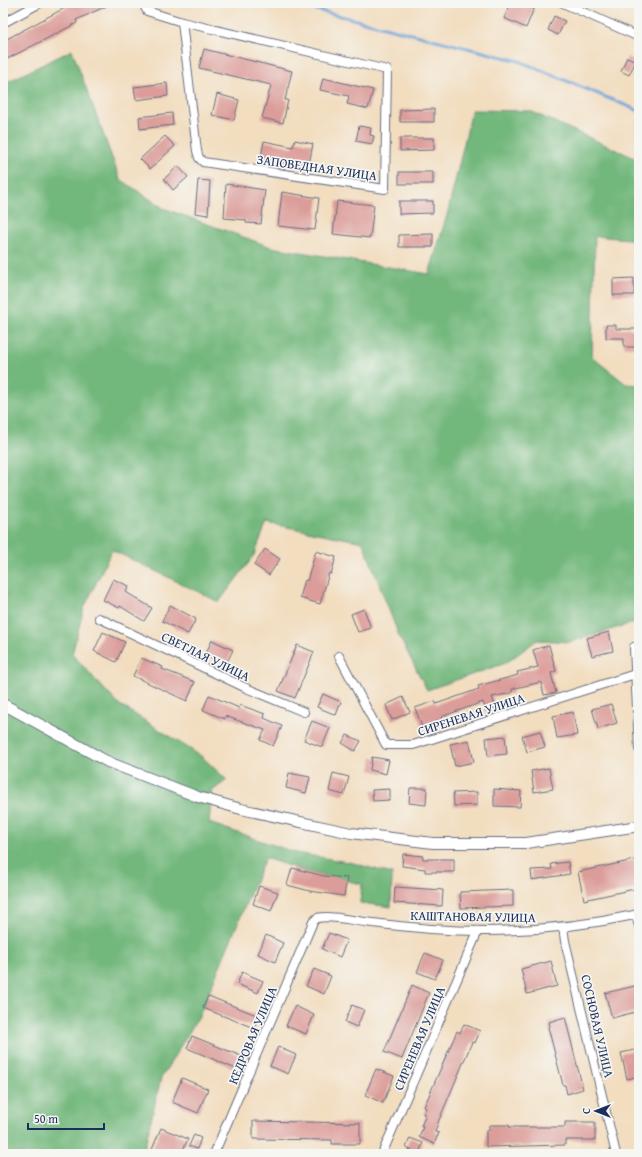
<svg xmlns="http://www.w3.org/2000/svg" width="642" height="1157" viewBox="0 0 642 1157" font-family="'Gentium Book Plus',serif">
	<rect width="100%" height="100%" fill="#f6f6f2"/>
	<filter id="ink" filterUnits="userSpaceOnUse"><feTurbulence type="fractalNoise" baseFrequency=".025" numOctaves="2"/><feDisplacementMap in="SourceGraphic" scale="8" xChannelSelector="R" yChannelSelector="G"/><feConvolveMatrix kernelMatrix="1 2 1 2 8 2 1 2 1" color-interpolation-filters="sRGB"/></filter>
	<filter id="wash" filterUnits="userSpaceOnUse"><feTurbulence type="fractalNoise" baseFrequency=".012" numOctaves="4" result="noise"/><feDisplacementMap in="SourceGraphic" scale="16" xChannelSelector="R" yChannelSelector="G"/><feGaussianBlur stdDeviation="0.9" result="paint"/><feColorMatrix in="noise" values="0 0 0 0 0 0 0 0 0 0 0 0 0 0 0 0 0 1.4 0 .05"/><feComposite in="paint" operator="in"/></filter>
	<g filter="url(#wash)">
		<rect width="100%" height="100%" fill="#f2ddbf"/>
		<path fill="#72b77c" stroke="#46736d" d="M72 50 120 179 163 208 271 247 429 274 447 215 472 110 530 111 639 160V240L595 236 592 357 626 384 639 385V621L570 642 537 640 506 663 427 690 399 636 363 542 267 523 253 557 219 602 112 550 84 608 72 654 117 703 201 756 227 780 212 791 209 823 297 853 353 863 392 874 391 907 360 903 362 884 311 873 265 858 199 1016 161 1078 143 1154H3V84Z"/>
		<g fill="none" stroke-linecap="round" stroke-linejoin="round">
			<path stroke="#6aa0d7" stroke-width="3" d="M289 3 519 61 639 111"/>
		</g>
		<g id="blocks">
			<g fill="#dc9d9a">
				<path d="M74 3H113L76 20 77 23 3 61V41Z"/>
				<path d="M511 3H528L535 6 526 28 504 18Z"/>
				<path d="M554 16 565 21 558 35 548 30Z"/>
				<path d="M204 49 292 71 285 100H288L283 123 262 118 271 85 199 68Z"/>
				<path d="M627 57 636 61 629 75 621 71Z"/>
				<path d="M323 78 373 90 368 109 347 104 349 96 320 90Z"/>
				<path d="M167 83 168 96 136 100 134 87Z"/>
				<path d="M217 94 239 100 234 120 212 115Z"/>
				<path d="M434 109V122H400V110Z"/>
				<path d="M172 113 173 125 140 129 139 117Z"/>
				<path d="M359 126 371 128 370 135 374 136 372 144 356 141Z"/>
				<path d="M165 136 175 146 150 169 140 159Z"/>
				<path d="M400 138H434V150L400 151Z"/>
				<path d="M295 140 313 144 309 164 284 159V162L261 157 264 141 293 147Z"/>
				<path d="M178 166 188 177 173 190 164 179Z"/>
				<rect x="399" y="172" width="34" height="12"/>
				<path d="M198 180 210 181 208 215 195 213Z"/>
				<path d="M226 184 265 190 261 224 246 223V220L224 218Z"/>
				<path d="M282 192 319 198 315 230 278 226Z"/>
				<path d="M337 201 374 205 370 238 333 234Z"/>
				<path d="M399 201H433V213L399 214Z"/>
				<path d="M433 234V247H399V235Z"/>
				<path d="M634 278V295H613V279Z"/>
				<path d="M606 325H616V329H638V347H624V338H606Z"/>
				<path d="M265 549 280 559 269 575 254 565Z"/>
				<path d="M316 551 336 557 331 574 329 573 320 604 300 598 305 580 307 581Z"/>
				<path d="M113 579 129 586 126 592 152 608 144 621 120 606 119 608 103 600Z"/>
				<path d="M170 605 196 619 188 634 162 621Z"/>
				<path d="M364 609 371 628 358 632 351 614Z"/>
				<path d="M103 632 125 642 116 662 94 651Z"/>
				<path d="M609 632 613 651 592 656 587 638Z"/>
				<path d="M212 640 233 650 226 664 205 655Z"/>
				<path d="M297 645 314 652 295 698 278 691Z"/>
				<path d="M549 645 556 671 551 673 556 693 544 695 541 682 512 689V693L492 697 496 708 486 711 483 702 441 717 442 720 422 727 415 708 435 701 436 704 479 689 478 686 518 675 517 672 538 667 533 650Z"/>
				<path d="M141 658 163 667 162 669 195 682 187 701 133 676Z"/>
				<path d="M323 694 341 702 336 715 317 707Z"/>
				<path d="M209 695 239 708 240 705 265 714 264 718 282 726 273 746 260 740 265 730 225 716V719L203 710Z"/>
				<path d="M403 697 410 712 392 720 386 705Z"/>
				<path d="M611 704 617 723 598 729 592 709Z"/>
				<path d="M573 712 577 735 557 738 553 716Z"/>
				<path d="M312 721 330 728 322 747 304 740Z"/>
				<path d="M540 731 545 747 527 752 522 736Z"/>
				<path d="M347 735 361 741 355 751 342 743Z"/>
				<path d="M505 736 507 754 488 756 486 738Z"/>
				<path d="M469 740 474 762 455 766 450 744Z"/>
				<path d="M372 757 389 760 386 774 370 770Z"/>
				<path d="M549 768 553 789 534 792 531 771Z"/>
				<path d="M289 773 310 777 306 793 286 788Z"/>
				<path d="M333 773 349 777 344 795 329 791Z"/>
				<path d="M410 788H427L426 805 409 803Z"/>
				<path d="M390 789V800L373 801 372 790Z"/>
				<path d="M494 789 521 791 520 807 494 806Z"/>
				<path d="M477 792V805L454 806 453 793Z"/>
				<path d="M403 854 423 856V859H454V872H425V869L402 866Z"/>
				<path d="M639 859V888L584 900 578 872Z"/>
				<path d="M568 862 570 874 532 880 531 870 552 869 551 864Z"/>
				<path d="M292 868 324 876 347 878 344 896 310 891 287 885Z"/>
				<path d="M259 886 278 892 271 911 253 904Z"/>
				<path d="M395 887 443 890 442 906 394 903Z"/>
				<path d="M513 890V906L461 908 460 892Z"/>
				<path d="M329 933 347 940 340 957 322 949Z"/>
				<path d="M266 935 283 943 275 962 258 954Z"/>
				<path d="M425 953 443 960 435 979 417 972Z"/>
				<path d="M551 961 557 986 527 994 521 969Z"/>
				<path d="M314 969 331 976 324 994 306 986Z"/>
				<path d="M242 972 263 981 258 993 237 984Z"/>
				<path d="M412 985 429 993 402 1059 384 1052Z"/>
				<path d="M635 986 639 1000V1011L612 1018 605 993Z"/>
				<path d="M208 996 259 1016 254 1028 203 1008Z"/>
				<path d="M352 1005 364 1010 357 1027 345 1022Z"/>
				<path d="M295 1006 314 1015 306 1034 286 1026Z"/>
				<path d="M565 1017 583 1089 567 1094 565 1085H563L548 1027 550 1026 549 1022Z"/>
				<path d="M464 1024 480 1031 475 1043 472 1042 439 1120 435 1132 439 1133 434 1144 419 1137 423 1127 421 1126 426 1115 423 1114 426 1108 424 1107 457 1031 460 1033Z"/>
				<path d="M192 1036 241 1056 236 1069 187 1048Z"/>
				<path d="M278 1047 296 1055 288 1074 270 1066Z"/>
				<path d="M639 1049V1076L627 1079 621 1053Z"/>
				<path d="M376 1069 394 1076 383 1103 365 1095Z"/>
				<path d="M182 1078 208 1089 198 1113 172 1102Z"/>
				<path d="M253 1121 360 1123V1144H332V1140L253 1139Z"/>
				<path d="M565 1122H595V1140H565V1145L486 1147V1131H489V1125H509V1127H565Z"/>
				<path d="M161 1128 188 1139 181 1154H150Z"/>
				<path d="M194 1135 201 1138 197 1149 189 1146Z"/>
				<path d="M410 1138 423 1143 419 1153 406 1148Z"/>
			</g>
		</g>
	</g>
	<g filter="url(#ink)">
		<use href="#blocks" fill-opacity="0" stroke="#666c80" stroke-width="1"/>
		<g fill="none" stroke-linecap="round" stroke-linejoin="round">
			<g stroke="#666c80" stroke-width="10">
				<g id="minor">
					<path d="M143 3 147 11 182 22 387 70 385 189 203 162 199 158 197 151 182 22"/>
					<path d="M563 3 639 37"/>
					<path d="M3 23 40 3"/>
					<path d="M99 618 246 688 304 712"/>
					<path d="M634 647 639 749"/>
					<path d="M339 656 386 745H413L635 674"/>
					<path d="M636 915 639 926"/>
					<path d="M563 927 565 941 616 1154"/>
					<path d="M214 1154 313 922 317 918C332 915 349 920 365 922 387 925 409 927 431 929 501 934 571 929 639 914"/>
					<path d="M382 1154 478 931"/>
				</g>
			</g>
			<g stroke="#666c80" stroke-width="12">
				<path id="tertiary" d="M3 704 108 762 198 797 241 809 351 833 433 843H526L639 826"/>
			</g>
			<use href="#minor" stroke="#fff" stroke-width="8"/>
			<use href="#tertiary" stroke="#fff" stroke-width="10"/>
		</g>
	</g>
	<g text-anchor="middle" stroke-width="3.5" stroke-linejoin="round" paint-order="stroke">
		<g font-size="13" fill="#1b2f5e" stroke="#f6f6f2">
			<text transform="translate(317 167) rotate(8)" y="5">ЗАПОВЕДНАЯ УЛИЦА</text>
			<text transform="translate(206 656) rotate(26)" y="5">СВЕТЛАЯ УЛИЦА</text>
			<text transform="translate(471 714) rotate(-18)" y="5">СИРЕНЕВАЯ УЛИЦА</text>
			<text transform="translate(473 916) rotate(1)" y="5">КАШТАНОВАЯ УЛИЦА</text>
			<text transform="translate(598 1026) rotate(77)" y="5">СОСНОВАЯ УЛИЦА</text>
			<text transform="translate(252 1035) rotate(-67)" y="5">КЕДРОВАЯ УЛИЦА</text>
			<text transform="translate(419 1038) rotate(-67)" y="5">СИРЕНЕВАЯ УЛИЦА</text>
		</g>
	</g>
	<rect width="642" height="1157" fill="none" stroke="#f6f6f2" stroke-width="16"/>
	<g transform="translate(596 1111) rotate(270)" stroke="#f6f6f2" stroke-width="3" paint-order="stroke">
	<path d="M0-3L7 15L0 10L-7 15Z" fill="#1b2f5e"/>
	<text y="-6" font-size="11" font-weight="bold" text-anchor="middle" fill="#1b2f5e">С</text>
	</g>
	<path d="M28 1123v6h76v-6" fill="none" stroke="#1b2f5e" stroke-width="2"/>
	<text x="34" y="1123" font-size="12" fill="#1b2f5e" stroke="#f6f6f2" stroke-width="3" paint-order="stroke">50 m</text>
</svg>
